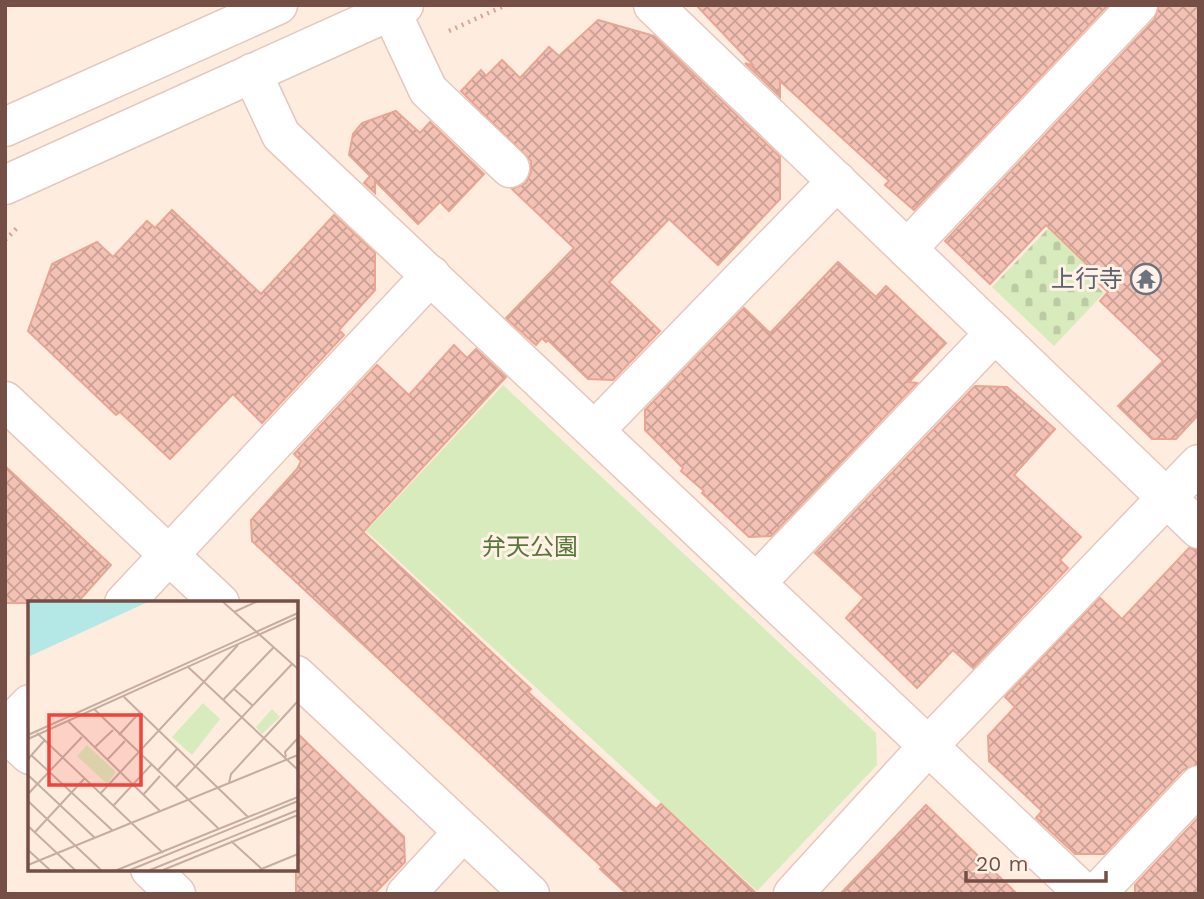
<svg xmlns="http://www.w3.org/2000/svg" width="1204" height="899" viewBox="0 0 1204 899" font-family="'Work Sans','Noto Sans JP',sans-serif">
	<defs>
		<pattern id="cemetery-stones" width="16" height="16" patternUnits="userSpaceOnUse" patternTransform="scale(1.75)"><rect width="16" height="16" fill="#d8ebbd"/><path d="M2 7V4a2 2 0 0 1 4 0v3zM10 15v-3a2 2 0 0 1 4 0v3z" fill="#bdcba4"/></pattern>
		<pattern id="building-cross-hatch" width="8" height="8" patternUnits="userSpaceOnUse" patternTransform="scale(1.75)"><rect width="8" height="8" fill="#f4c2b5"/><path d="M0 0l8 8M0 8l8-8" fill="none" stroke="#caa095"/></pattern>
	</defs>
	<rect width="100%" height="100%" fill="#feecdf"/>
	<path fill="#d8ebbd" d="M503 385 876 733 877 765 757 891 366 531Z"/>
	<path fill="url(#cemetery-stones)" d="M1104 170 1147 210 1085 275 1104 293 1054 346 992 287Z"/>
	<g fill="url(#building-cross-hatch)" stroke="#e8a594" stroke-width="2">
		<path d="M696 5H1108L914 210 885 185 889 181 780 81V97L745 63 754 66Z"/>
		<path d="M1159 5H1199V414L1176 439H1152L1118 406 1163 361 1100 301 1108 292 1097 282 1101 278 1046 225 990 284 945 241 1154 20Z"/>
		<path d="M598 20 654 36 780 157V199L718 265 669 219 609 282 660 331 613 380 588 379 548 340 546 342 542 338 536 345 506 318 574 248 512 189 526 183 531 172V161L461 91 481 70 486 76 502 60 520 78 549 47 559 56Z"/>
		<path d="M396 111 420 133 430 122 484 174 449 211 440 202 418 224 375 181V193L364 183 370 176 349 155 353 134 362 123Z"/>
		<path d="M172 210 261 294 334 215 375 253V290L339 330 344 335 262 423 233 394 170 459 120 412 116 415 28 331 52 264 97 242 113 257 147 221 155 228Z"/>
		<path d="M838 262 876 297 886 286 946 343 909 382 917 383 771 536 749 537 702 493 704 491 681 471 683 468 645 430V410L744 308 770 333Z"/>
		<path d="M454 345 467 358 476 349 506 377 363 532 531 689 528 692 656 809 661 804 757 894H627L600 869 602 867 252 541 251 520 297 469 301 461 294 454 377 365 409 395Z"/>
		<path d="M975 386 1007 387 1055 429 1014 475 1081 537 1060 560 1068 568 973 668 953 650 917 688 846 618 864 598 815 553Z"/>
		<path d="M5 466 111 565 77 603H5Z"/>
		<path d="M1189 548 1199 550V764L1183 770 1104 854H1075L1036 818 1042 811 989 761 988 736 1015 707 1005 697 1100 598 1122 619Z"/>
		<path d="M296 732 404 837 405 862 374 894H296Z"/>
		<path d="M926 805 1017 894H840Z"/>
		<path d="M1199 817V894H1135V885Z"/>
	</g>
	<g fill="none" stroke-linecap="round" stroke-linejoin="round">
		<g stroke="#e4c8bd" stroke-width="41">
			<g id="minor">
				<path d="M653 5 1199 529"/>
				<path d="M391 11 428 90 510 168"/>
				<path d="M252 73 281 135 1085 894"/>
				<path d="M5 127 278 5"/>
				<path d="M5 185 404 5"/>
				<path d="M907 249 1138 5"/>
				<path d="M5 401 220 603"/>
				<path d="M595 430 837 181"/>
				<path d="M756 583 995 333"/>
				<path d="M124 603 431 275"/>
				<path d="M296 675 530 894"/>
				<path d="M5 730 30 704"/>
				<path d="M5 732 30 755"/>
				<path d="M150 869 176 894"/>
				<path d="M406 894 463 832"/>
				<path d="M793 894 930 744 1199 464"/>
				<path d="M1096 894 1199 785"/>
			</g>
		</g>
		<g stroke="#d9a698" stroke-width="4.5" stroke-dasharray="2 5" stroke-linecap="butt">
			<path d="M449 31 506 5"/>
			<path d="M5 240 17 228"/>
		</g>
		<use href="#minor" stroke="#fff" stroke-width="38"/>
	</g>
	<defs>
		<g id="temple-ring" transform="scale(1.575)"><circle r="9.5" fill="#fff1e6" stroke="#6b7280" stroke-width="1.5"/><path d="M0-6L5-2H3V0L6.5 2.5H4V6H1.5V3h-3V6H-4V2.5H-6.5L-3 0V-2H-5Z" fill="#6b7280"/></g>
	</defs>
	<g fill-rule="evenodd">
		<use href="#temple-ring" x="1146" y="279"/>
	</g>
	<g text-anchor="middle" stroke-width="6" stroke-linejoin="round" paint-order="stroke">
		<g font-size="24" fill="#5b616d" stroke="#fff1e6" text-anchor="end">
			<text x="1123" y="287">上行寺</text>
		</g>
		<g font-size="24" fill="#57763b" stroke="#fff1e6">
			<text x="530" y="555">弁天公園</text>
		</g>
	</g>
	<g transform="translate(28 601)">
		<rect width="270" height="270" fill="#feecdf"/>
		<path d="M175 102 192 118 164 154 144 136ZM244 108 252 116 234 133 228 126ZM59 144 88 171 79 183 49 155Z" fill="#d8ebbd"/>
		<path d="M0 0H122L0 56Z" fill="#b3e8e6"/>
		<path fill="none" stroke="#c7ada1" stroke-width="2" d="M194 0 270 68M206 11 230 0M159 65 270 169M206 88 225 105M96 96 220 216M195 99 246 46M66 108 191 228M40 120 132 210M9 132 135 252M0 134 270 12M91 134 112 111M0 138 270 16M66 147 85 129M3 154 84 229M258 156 257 151 270 137M0 158 16 140M79 159 97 140M129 170 150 147M0 174 67 237M201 182 203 173 270 100M147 187 264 63M0 193 54 136M72 193 210 44M115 194 132 175M0 200 73 269M85 205 123 164M0 225 47 269M7 231 56 178M203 240 235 269M0 249 22 269M0 264 270 154M89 269 270 196M102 269 270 200M122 269 270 209M135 269 270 214M231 269 270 253"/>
		<path fill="#f0433c" fill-opacity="0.15" stroke="#f0433c" stroke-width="3.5" d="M21 114H113V184H21Z"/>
		<rect width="270" height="270" fill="none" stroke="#754e45" stroke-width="3.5"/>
	</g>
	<rect width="1204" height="899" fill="none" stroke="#754e45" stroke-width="14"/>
	<path d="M966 871v10h140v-10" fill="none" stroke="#754e45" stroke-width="3.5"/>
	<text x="976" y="871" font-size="21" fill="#754e45" stroke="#fff1e6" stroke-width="5" paint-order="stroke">20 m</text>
</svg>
